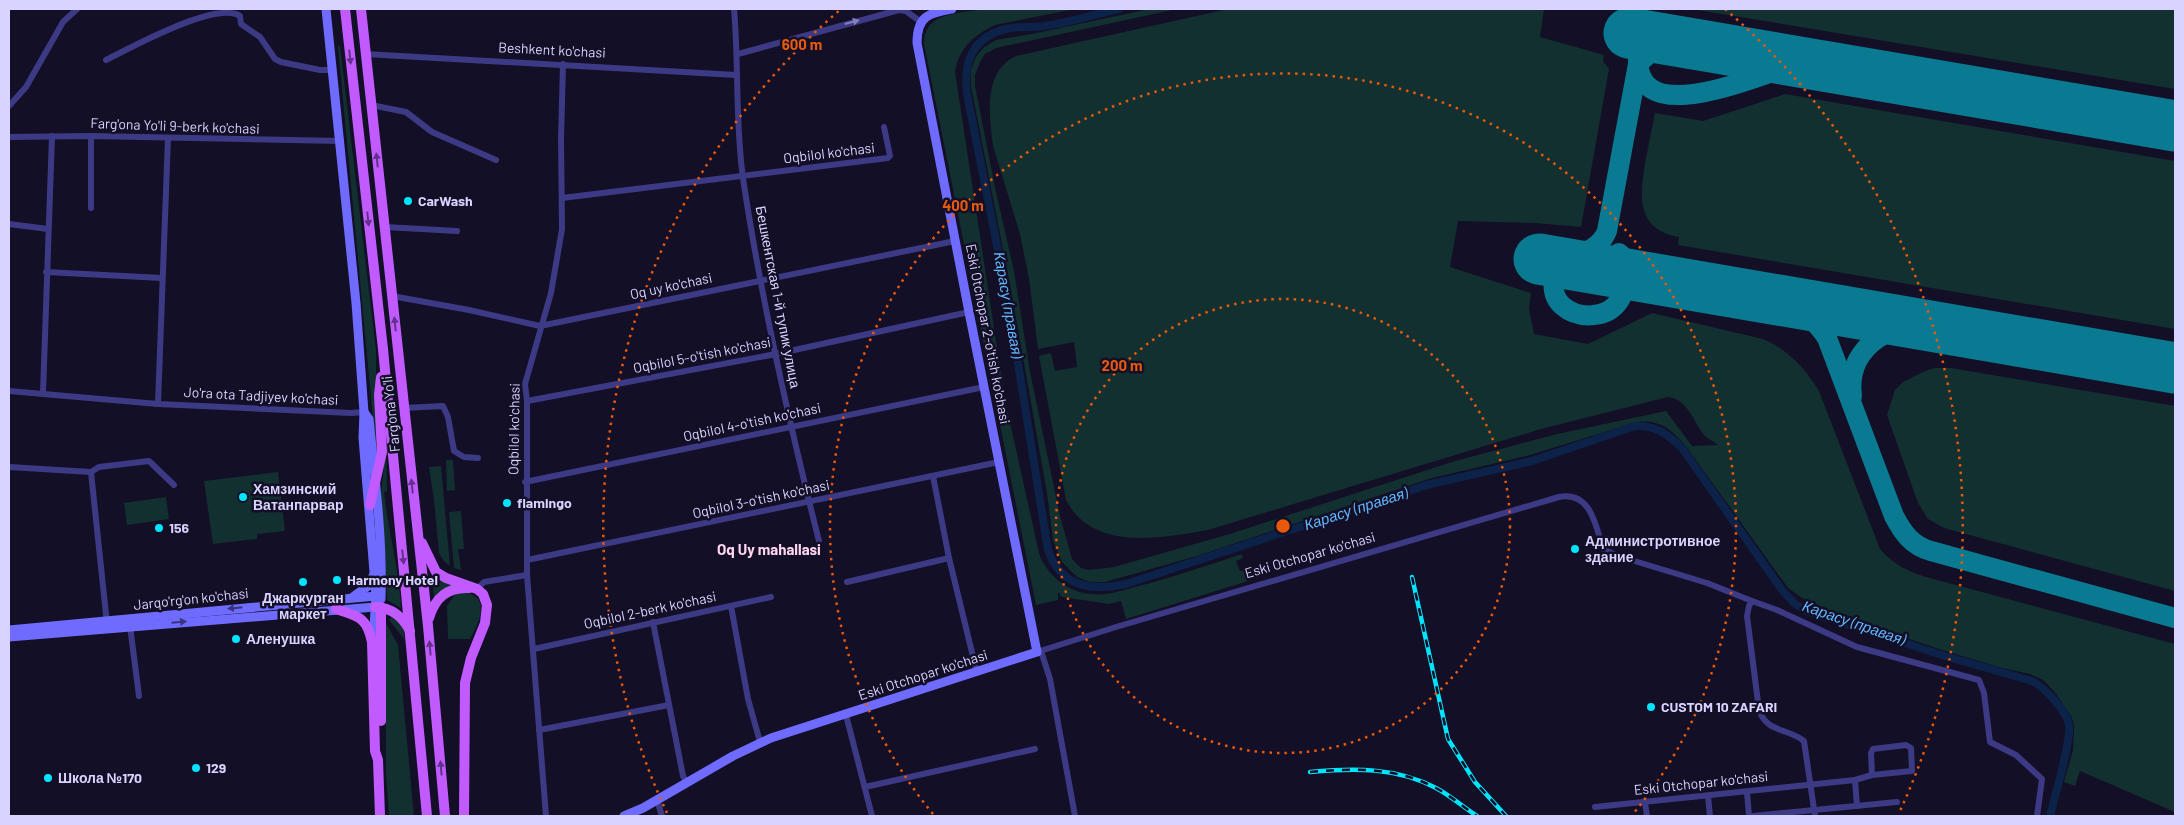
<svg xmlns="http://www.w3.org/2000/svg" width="2184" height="825" viewBox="0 0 2184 825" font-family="Barlow,sans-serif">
	<rect width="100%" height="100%" fill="#130f26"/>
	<g fill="#12302f">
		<path d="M985 9H1075L995 25C974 35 959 48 955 72L1005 400 1039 553C1046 574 1067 592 1090 594 1107 596 1124 590 1139 586 1174 577 1208 565 1242 554L1243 558 1236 561 1240 571 1245 570 1248 581 1126 619 1121 601 1109 604 1062 597 1058 592V600L1036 605 924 44C923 12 961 13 985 9Z"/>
		<path d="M1149 9H1177L996 48 985 54 980 62 975 75V86L996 192 1014 271 1030 372 1060 516 1072 559 1081 568 1089 570 1114 567 1233 533 1455 461 1557 434 1666 411 1692 446 1718 445C1714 442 1709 439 1705 436 1694 423 1688 399 1668 397L1541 429 1208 530C1161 538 1093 552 1066 500L1039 356 1051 353 1055 371 1077 367 1074 342 1038 349 1029 279 1020 234 993 146C989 115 983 71 1016 56L1228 9H1544L1540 37 1604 55 1603 61 1609 69 1581 227 1535 223 1458 221 1450 267 1531 293 1529 309 1534 334 1588 344 1652 313 1763 339C1787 349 1805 368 1819 391L1880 549C1893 564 1907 571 1926 577L2175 644V812L2080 771 2075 786 2064 782 2073 750 2074 725 2071 716 2054 691 2043 680 2030 674 2002 668 1942 650 1815 607 1788 588 1688 449C1674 432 1662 419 1637 422L1530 455 1432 478 1197 556 1105 582H1090L1077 577 1062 562 1053 540 1047 493 1011 290 971 86V70L976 57 983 48 996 40 1032 34Z"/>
		<path d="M1692 9H2175V89Z"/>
		<path d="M338 46H340L376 350V400L380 445 377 462Z"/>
		<path d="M1785 94 2175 161V329L1678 245 1679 237C1634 229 1640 193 1646 158 1649 143 1652 128 1655 113L1703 121Z"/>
		<path d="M1935 368H1951L2175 406V591L1944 528 1928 519 1918 503 1887 415 1895 390 1903 382 1925 371Z"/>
		<path d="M386 444 387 491 384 492C388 530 399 569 401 608L387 600 385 551 381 496Z"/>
		<path d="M446 460H453L455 490 447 491Z"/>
		<path d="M441 466 450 566 444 561 439 553 434 500 429 467Z"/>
		<path d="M278 472 285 531 257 534V539L213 544 204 481Z"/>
		<path d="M166 497 169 519 127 525 124 503Z"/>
		<path d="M461 511 464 549H458L461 570 454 568 449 512Z"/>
		<path d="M432 571 454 585 434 599Z"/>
		<path d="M464 592C492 597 479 622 470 639H448L447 606 455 594Z"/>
		<path d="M391 617H394L403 629 405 640 389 620Z"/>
		<path d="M386 623 398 645 414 816H389L386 774Z"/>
	</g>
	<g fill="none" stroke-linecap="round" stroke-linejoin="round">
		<path stroke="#0c2248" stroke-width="8" d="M1119 9C1094 14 1069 23 1044 26 1031 28 1018 26 1006 29 972 37 963 63 967 94L1008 301 1048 550C1061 588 1092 591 1126 584L1427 485 1532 461 1635 426C1655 425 1668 434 1682 448L1782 590 1795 604 1806 611 1945 656 2032 681C2044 687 2067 711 2069 725 2071 743 2055 795 2050 816"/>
		<g stroke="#0a7a92" stroke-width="20">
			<path d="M1666 30 1682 31 1706 46"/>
			<path d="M1638 59C1637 132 1762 73 1794 65 1800 64 1807 64 1813 64"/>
			<path d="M1619 253 1638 271 1666 281"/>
			<path d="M1621 256C1647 336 1540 327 1555 277 1562 253 1597 257 1607 231L1638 64 1655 48 1679 41"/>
			<path d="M1769 298C1795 305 1813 316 1827 338L1894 516C1903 533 1912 546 1931 551L2175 618"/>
			<path d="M1852 396C1846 351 1885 324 1926 325"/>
		</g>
		<g stroke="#0a7a92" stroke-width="51">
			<path d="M1629 33 2175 126"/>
			<path d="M1539 259 2175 368"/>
		</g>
		<g stroke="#3d3a85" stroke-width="6">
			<path d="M734 9C739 65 735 122 743 178 761 300 789 422 819 541"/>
			<path d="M365 54 736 75"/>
			<path d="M738 54 899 10 906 11 921 22"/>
			<path d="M106 60C130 48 217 0 240 16L241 24 260 37 275 59 281 62 320 70H332"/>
			<path d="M371 105 406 112 432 132 496 160"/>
			<path d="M9 106 26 87 63 22 77 9"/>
			<path d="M9 137 91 136 341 141"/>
			<path d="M562 198 888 158 890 156 884 127"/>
			<path d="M91 208V136"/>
			<path d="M9 224 48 229"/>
			<path d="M385 227 457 231"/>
			<path d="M46 272 162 278"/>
			<path d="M392 296 469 310 540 326 955 241"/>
			<path d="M9 391 158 404 351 413 364 412"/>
			<path d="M43 393 52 136"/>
			<path d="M527 401 776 354 969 312"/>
			<path d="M158 404 168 138"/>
			<path d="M404 408 443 406 448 417 454 451 464 457 478 458"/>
			<path d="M9 467 91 472 99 467 149 461 174 485"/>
			<path d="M91 472 107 624"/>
			<path d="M933 476 949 558 977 673"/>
			<path d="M525 482 984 387"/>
			<path d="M527 560 999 462"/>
			<path d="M847 582 949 558"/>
			<path d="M477 589 484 582 527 575"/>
			<path d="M1752 601 1777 610 1857 647 1979 680 1984 693 1990 742 2016 755 2042 779 2037 816"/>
			<path d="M731 606 748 699 760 742"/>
			<path d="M653 622 683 776 687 783"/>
			<path d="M130 626 139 696"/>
			<path d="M534 649 771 597"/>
			<path d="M1041 651 1050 679 1075 816"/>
			<path d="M1037 652 1116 627 1559 497C1591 491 1596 526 1603 549L1618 556 1707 583 1752 601 1749 606 1747 616 1759 710C1767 733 1788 728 1804 741L1815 816"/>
			<path d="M846 715 872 816"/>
			<path d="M539 730 669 705"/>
			<path d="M1855 780 1857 806"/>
			<path d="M865 787 1035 749"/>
			<path d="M1747 792 1749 816"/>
			<path d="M1708 796 1710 816"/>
			<path d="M657 800 662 816"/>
			<path d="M1645 803 1647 816"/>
			<path d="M1595 807 1855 780 1872 775 1912 771 1911 748 1906 745 1873 749 1871 753 1872 775"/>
			<path d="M546 816 527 575V401L525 384 551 293 562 229 561 139 563 64"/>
			<path d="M1753 816 1897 802"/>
		</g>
		<g stroke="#6f6bff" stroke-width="9">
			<path d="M326 9 356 303 364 412 363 438 376 596 373 641"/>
			<path d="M364 412 369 419C375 479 383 539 381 599"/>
			<path d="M353 597 368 586 374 574"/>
			<path d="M9 630 376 596"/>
			<path d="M9 637 375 607"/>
			<path d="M624 816 643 808 733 756 771 738 1037 652 969 312 917 43C917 15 930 13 952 9"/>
		</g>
		<g stroke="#c25bff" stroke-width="10">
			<path d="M345 9 383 349 427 816"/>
			<path d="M361 9 428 626 445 816"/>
			<path d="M370 505 382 452 379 395 381 377"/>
			<path d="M422 543 436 572 446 578 477 589 483 594 487 605 485 623 471 658 465 683 464 816"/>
			<path d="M375 607C392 608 402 616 410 631"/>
			<path d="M381 607V721"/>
			<path d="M336 609C358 616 367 617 372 642L375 751 378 760 380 816"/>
			<path d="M429 618C435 598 447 587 469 588"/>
		</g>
		<g stroke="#00e5ff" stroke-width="4.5">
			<g id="rail">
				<path d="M1412 577 1448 739 1475 782 1506 816"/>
				<path d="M1310 772C1354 768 1396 767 1436 788 1451 796 1463 807 1477 816"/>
			</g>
		</g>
		<use href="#rail" stroke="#130f26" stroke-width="2.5" stroke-dasharray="8" stroke-linecap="butt"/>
	</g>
	<defs><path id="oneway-solid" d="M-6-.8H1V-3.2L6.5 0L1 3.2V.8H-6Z" transform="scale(1.25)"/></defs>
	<use fill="#837fbc" href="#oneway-solid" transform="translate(852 22) rotate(-15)"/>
	<g fill="#623188">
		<use href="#oneway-solid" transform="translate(350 57) rotate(84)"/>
		<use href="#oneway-solid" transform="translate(377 160) rotate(-96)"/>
		<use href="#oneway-solid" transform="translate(368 219) rotate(84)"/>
		<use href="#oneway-solid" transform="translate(395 324) rotate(-96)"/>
		<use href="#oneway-solid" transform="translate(412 486) rotate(-96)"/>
		<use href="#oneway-solid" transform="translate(403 557) rotate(84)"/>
		<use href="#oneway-solid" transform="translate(430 648) rotate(-95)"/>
		<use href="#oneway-solid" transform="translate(441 768) rotate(-95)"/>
	</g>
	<g fill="#38347d">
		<use href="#oneway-solid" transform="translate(235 608) rotate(174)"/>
		<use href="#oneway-solid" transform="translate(179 622) rotate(-5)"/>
	</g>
	<g fill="none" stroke="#e8590c" stroke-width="2.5" stroke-dasharray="2.5 5">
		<circle cx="1283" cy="526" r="227"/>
		<path d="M933 814A453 453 0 1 1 1633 814"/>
		<path d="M667 813A680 680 0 0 1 841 9M1725 9A680 680 0 0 1 1899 813"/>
	</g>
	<g fill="#00e5ff" stroke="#130f26" stroke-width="2">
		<circle cx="408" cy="201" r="5"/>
		<circle cx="243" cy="497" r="5"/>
		<circle cx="507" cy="503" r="5"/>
		<circle cx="159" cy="528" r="5"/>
		<circle cx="1575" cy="549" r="5"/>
		<circle cx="337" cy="580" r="5"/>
		<circle cx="303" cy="582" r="5"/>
		<circle cx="236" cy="639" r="5"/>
		<circle cx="1651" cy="707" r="5"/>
		<circle cx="196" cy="768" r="5"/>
		<circle cx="48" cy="778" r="5"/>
	</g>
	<g text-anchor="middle" stroke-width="5" stroke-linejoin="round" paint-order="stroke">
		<g font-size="14" fill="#d9d4ff" stroke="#130f26">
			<text transform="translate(552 50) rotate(3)" y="5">Beshkent ko'chasi</text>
			<text transform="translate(175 126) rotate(2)" y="5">Farg'ona Yo'li 9-berk ko'chasi</text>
			<text transform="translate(829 153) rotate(-7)" y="5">Oqbilol ko'chasi</text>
			<text transform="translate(671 286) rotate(-12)" y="5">Oq uy ko'chasi</text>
			<text transform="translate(778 297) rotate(79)" y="5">Бешкентская 1-й тупик улица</text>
			<text transform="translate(988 334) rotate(79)" y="5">Eski Otchopar 2-o'tish ko'chasi</text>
			<text transform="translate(702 355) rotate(-11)" y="5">Oqbilol 5-o'tish ko'chasi</text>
			<text transform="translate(261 396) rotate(3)" y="5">Jo'ra ota Tadjiyev ko'chasi</text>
			<text transform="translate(391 414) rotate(-96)" y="5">Farg'ona Yo'li</text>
			<text transform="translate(752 422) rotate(-12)" y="5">Oqbilol 4-o'tish ko'chasi</text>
			<text transform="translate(514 429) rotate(-89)" y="5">Oqbilol ko'chasi</text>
			<text transform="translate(761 499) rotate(-12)" y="5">Oqbilol 3-o'tish ko'chasi</text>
			<text transform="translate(1310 555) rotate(-16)" y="5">Eski Otchopar ko'chasi</text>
			<text transform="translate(191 599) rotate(-6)" y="5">Jarqo'rg'on ko'chasi</text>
			<text transform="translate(650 610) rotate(-12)" y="5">Oqbilol 2-berk ko'chasi</text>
			<text transform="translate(923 675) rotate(-18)" y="5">Eski Otchopar ko'chasi</text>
			<text transform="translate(1701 783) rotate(-6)" y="5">Eski Otchopar ko'chasi</text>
		</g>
		<g font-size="14" font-weight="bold" fill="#d9d4ff" stroke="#130f26" text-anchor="start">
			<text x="418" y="206">CarWash</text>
			<text x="253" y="494">Хамзинский<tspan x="253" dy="16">Ватанпарвар</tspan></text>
			<text x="517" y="508">flamingo</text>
			<text x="169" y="533">156</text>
			<text x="1585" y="546">Администротивное<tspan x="1585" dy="16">здание</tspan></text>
			<text x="347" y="585">Harmony Hotel</text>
			<text x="303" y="603" text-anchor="middle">Джаркурган<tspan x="303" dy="16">маркет</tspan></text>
			<text x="246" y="644">Аленушка</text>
			<text x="1661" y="712">CUSTOM 10 ZAFARI</text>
			<text x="206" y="773">129</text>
			<text x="58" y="783">Школа №170</text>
		</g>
		<g font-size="15" font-style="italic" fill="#62b6ff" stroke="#130f26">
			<text transform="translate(1008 305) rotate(80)" y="5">Карасу (правая)</text>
			<text transform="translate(1356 509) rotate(-18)" y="5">Карасу (правая)</text>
			<text transform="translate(1854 623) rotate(19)" y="5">Карасу (правая)</text>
		</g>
		<g font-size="15" font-weight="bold" fill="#ffd6f0" stroke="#130f26">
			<text x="769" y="555">Oq Uy mahallasi</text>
		</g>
	</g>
	<circle cx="1283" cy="526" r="8" fill="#e8590c" stroke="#130f26" stroke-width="2.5"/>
	<g font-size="15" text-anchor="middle" font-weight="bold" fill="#e8590c" stroke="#130f26" stroke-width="5" stroke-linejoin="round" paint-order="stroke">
		<text x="802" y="50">600 m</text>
		<text x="963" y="211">400 m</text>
		<text x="1122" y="371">200 m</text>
	</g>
	<rect width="2184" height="825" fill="none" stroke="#d9d4ff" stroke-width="20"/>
</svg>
